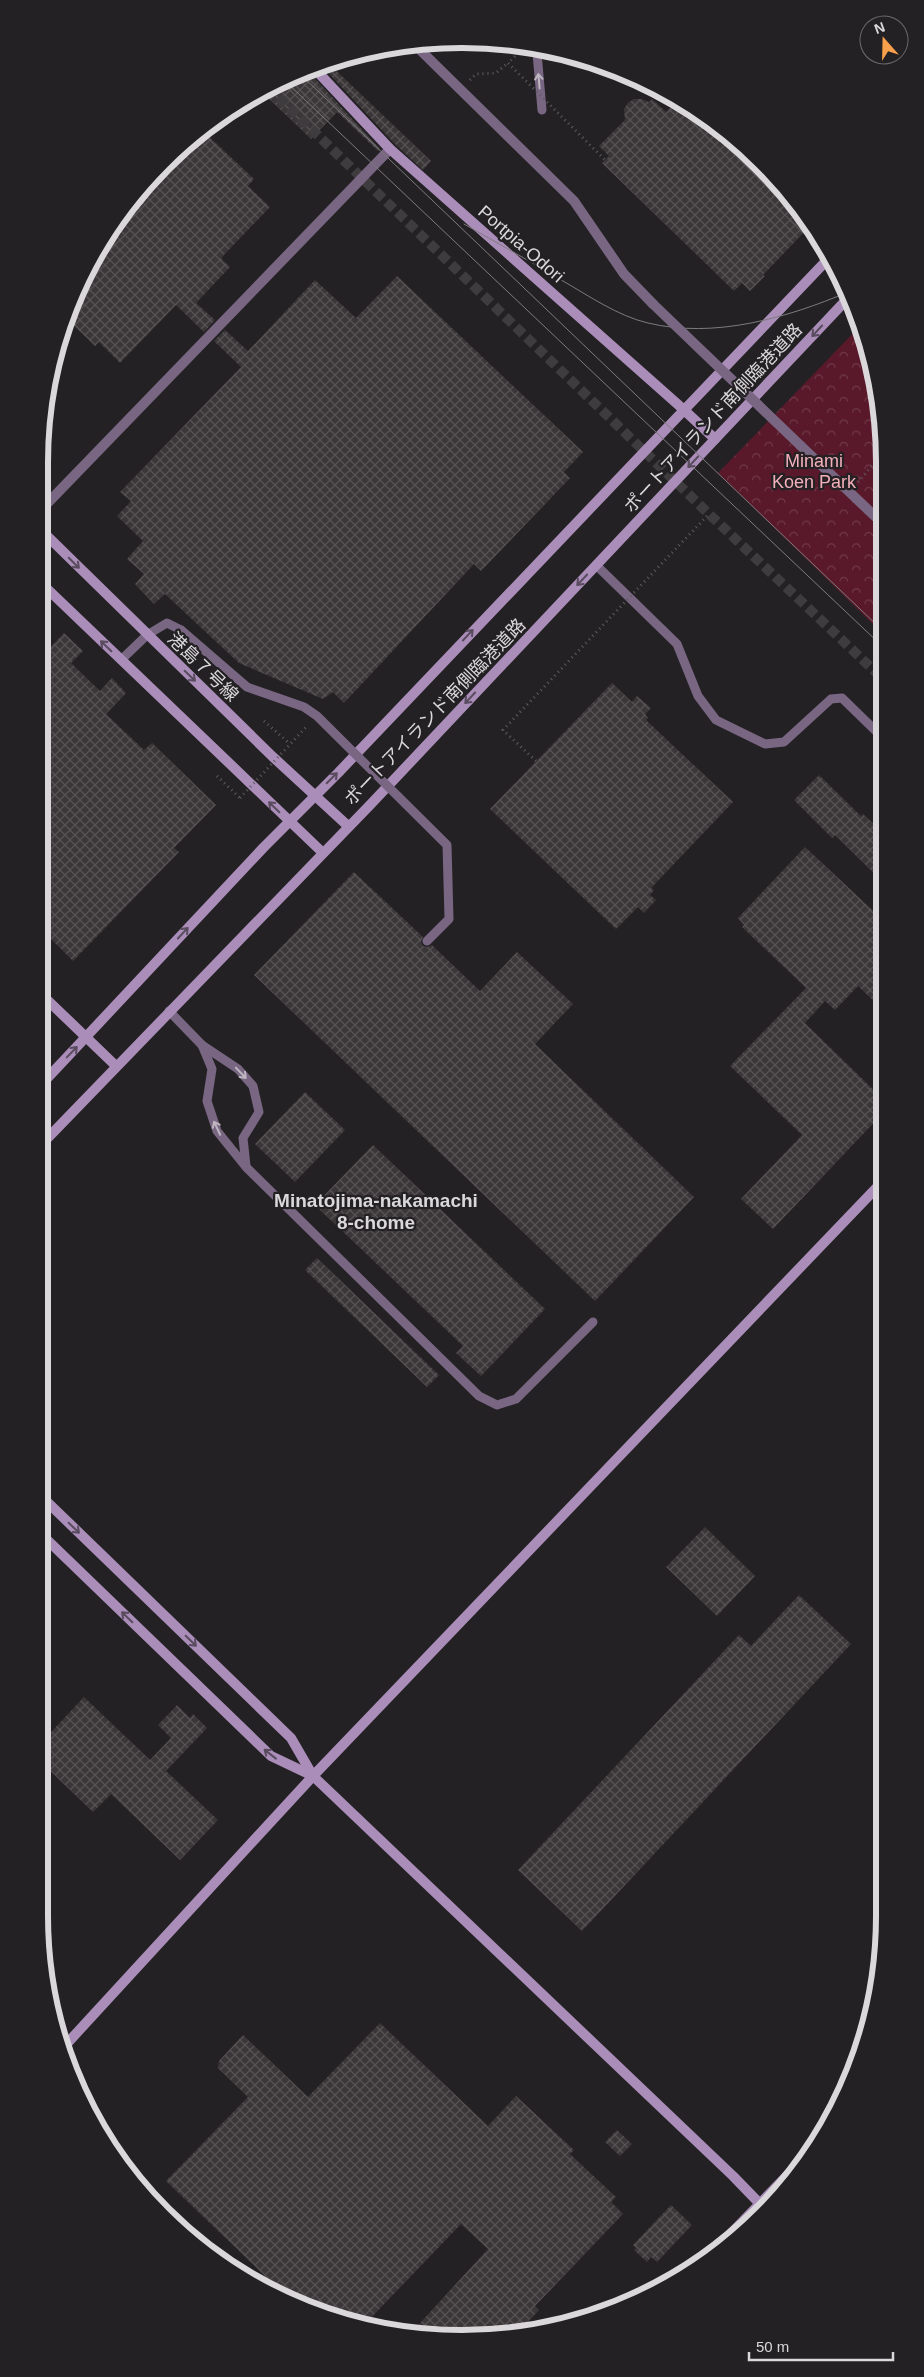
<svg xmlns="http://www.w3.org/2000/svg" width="924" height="2377" viewBox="0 0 924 2377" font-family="Helvetica,'Noto Sans JP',sans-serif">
	<defs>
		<pattern id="forest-crowns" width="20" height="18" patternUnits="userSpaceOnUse" patternTransform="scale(1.25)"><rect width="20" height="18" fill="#59192a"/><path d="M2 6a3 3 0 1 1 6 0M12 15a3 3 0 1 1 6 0" fill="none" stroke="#703a48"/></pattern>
		<pattern id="building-cross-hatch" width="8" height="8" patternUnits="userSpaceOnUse" patternTransform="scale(1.25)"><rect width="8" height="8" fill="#3b3739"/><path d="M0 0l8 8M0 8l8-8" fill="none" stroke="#575355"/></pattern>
	</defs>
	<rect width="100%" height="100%" fill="#232123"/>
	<path fill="url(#forest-crowns)" d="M860 326 882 406V633L718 473Z"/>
	<g fill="url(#building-cross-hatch)">
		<path d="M326 61 431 161 423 170 395 144 320 64Z"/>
		<path d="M307 70 380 149 378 151 337 112 311 139 261 91 287 79 292 83Z"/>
		<path d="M634 99H641L649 102 652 99 666 112 676 102 694 119 700 113 780 183 808 228 763 275 765 276 750 291 742 283 734 291 602 163 609 156 599 146 625 120 624 109 628 103Z"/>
		<path d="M202 130 254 179 248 186 270 207 221 258 230 267 196 303 215 320 204 332 176 305 120 363 99 342 95 346 66 318 83 275 126 204 183 144Z"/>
		<path d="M397 276 583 452 564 472 570 478 481 571 474 564 344 703 333 692 323 699 239 663 165 594 154 604 135 584 144 574 127 559 143 541 117 516 131 501 120 492 241 367 214 341 225 330 248 351 315 280 356 318Z"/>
		<path d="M64 633 83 651 71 663 100 691 112 678 126 693 106 714 144 750 152 743 216 805 174 848 179 852 73 961 39 927V659Z"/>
		<path d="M612 683 632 702 637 696 651 708 645 714 648 718 646 720 733 802 651 888 654 890 650 895 656 900 644 913 638 907 616 929 490 809Z"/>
		<path d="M819 775 861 816 863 814 883 833V882L835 835 832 838 794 800Z"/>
		<path d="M805 847 883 920V1010L858 986 835 1010 825 1001 805 1023 883 1099V1113L773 1229 741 1199 802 1135 730 1066 806 988 742 927 744 925 738 918Z"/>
		<path d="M354 872 423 937 421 942 423 946 428 947 432 945 480 991 517 952 573 1004 535 1044 694 1197 595 1301 254 975Z"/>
		<path d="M305 1092 345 1130 295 1182 255 1144Z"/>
		<path d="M373 1145 545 1309 481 1376 456 1353 463 1346 315 1205Z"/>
		<path d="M317 1258 439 1375 427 1387 305 1270Z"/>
		<path d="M705 1527 755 1576 717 1616 666 1567Z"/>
		<path d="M799 1595 851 1644 582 1931 518 1870 739 1635 751 1646Z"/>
		<path d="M84 1697 150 1760 171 1738 158 1725 177 1705 190 1718 193 1714 207 1728 166 1771 218 1820 180 1860 111 1794 93 1812 39 1760V1745Z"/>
		<path d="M380 2023 488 2126 516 2096 574 2150 570 2154 616 2197 611 2202 623 2214 535 2306 539 2310 519 2331 410 2334 488 2249 461 2224 364 2325 326 2316 290 2300 166 2181 248 2097 218 2068 219 2061 243 2035 308 2097Z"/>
		<path d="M617 2130 632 2144 620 2156 605 2142Z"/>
		<path d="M671 2205 692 2225 657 2262 651 2257 647 2262 634 2250 636 2248 633 2245Z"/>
	</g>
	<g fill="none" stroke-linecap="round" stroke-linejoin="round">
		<path stroke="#3e3c3e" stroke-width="10" stroke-dasharray="10 5" stroke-linecap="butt" d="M268 87 709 514 882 678"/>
		<g stroke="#5e5c5e" stroke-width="3" stroke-dasharray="1 4" stroke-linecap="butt">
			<path d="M470 80 476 74 496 73 508 63"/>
			<path d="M858 482 882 454"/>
			<path d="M264 721 290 744"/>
			<path d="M217 776 240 798"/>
		</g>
		<g stroke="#786682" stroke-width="9">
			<path d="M537 53 542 110"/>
			<path d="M596 565 677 644 698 696 716 720 765 744 784 742 831 699 842 698 882 737"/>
			<path d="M121 660 147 635 167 623 181 630"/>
			<path d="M169 1011 202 1045 238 1069 253 1086 259 1112 243 1138 246 1166"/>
			<path d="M202 1045 212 1069 207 1101 217 1131 246 1167 479 1396 497 1405 516 1399 593 1322"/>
		</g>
		<g stroke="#786682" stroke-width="10">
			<path d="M412 42 574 201 624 274 653 304"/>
			<path d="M801 446 882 523"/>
			<path d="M39 512 390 149"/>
		</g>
		<g stroke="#aa8db9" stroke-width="10">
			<path d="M313 67 390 149 683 409 715 439"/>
			<path d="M39 528 273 757 348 826"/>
			<path d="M39 581 322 852"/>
			<path d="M39 992 116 1066"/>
			<path d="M39 1087 264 847 338 773 828 259"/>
			<path d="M39 1147 370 805 850 296"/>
			<path d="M39 1494 291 1738 313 1776 733 2176 762 2206"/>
			<path d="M39 1532 271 1756 313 1776"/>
			<path d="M61 2050 313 1776 883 1181"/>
			<path d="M714 2251 812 2150"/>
		</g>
		<g stroke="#7d7b7d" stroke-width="1">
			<path d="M299 73 882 630"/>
			<path d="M284 80 882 646"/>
			<path d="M464 224C497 243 530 261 563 281 589 296 618 316 648 323 714 339 787 318 848 292"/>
		</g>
		<g stroke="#5e5c5e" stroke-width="3" stroke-dasharray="1 4" stroke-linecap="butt">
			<path d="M526 46 508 63 605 160"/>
			<path d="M536 761 503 730 709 514"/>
			<path d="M240 798 308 725"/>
		</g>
		<path stroke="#786682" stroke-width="9" d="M181 630 247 687 304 707 317 716 447 845 449 919 427 941"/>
		<path stroke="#786682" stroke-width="10" d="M653 304 801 446"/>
	</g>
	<defs><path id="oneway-shaft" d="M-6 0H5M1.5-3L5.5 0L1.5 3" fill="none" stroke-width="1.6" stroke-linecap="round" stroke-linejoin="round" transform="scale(1.25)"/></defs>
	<g stroke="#bdb6c0">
		<use href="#oneway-shaft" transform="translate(539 81) rotate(-95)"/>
		<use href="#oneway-shaft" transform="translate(241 1073) rotate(46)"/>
		<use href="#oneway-shaft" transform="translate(217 1128) rotate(-115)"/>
	</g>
	<g stroke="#594c5f">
		<use href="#oneway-shaft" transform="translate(817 331) rotate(133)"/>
		<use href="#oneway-shaft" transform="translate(693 462) rotate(133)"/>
		<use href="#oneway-shaft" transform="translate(74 563) rotate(45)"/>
		<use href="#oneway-shaft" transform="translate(582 580) rotate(133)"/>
		<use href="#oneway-shaft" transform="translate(468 635) rotate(-47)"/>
		<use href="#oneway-shaft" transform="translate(106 646) rotate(-136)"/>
		<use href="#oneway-shaft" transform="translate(190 676) rotate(44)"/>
		<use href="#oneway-shaft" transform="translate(470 698) rotate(133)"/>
		<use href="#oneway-shaft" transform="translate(332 778) rotate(-45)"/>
		<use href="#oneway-shaft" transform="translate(274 807) rotate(-136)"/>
		<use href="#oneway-shaft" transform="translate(183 933) rotate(-47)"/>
		<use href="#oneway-shaft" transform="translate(72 1052) rotate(-46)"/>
		<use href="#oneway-shaft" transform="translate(74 1528) rotate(44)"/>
		<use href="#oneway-shaft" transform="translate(127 1617) rotate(-136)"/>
		<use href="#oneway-shaft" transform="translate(191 1641) rotate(44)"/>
		<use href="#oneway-shaft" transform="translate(270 1754) rotate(-142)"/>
	</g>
	<g text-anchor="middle" stroke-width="4.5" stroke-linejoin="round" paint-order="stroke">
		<g font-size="18" fill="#dad8da" stroke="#232123">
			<text transform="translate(521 244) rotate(41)" y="6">Portpia-Odori</text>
			<text transform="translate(713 418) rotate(-47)" y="6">ポートアイランド南側臨港道路</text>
			<text transform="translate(203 667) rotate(44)" y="6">港島７号線</text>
			<text transform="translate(435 712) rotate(-46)" y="6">ポートアイランド南側臨港道路</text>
		</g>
		<g font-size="18" fill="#f3afba" stroke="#232123">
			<text x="814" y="467">Minami<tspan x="814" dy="21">Koen Park</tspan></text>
		</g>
		<g font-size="19" font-weight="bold" fill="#dad8da" stroke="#232123">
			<text x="376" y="1207">Minatojima-nakamachi<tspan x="376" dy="22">8-chome</tspan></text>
		</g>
	</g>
	<path d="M0 0H924V2377H0ZM462 48H462A414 414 0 0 1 876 462V1916A414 414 0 0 1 462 2330H462A414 414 0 0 1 48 1916V462A414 414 0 0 1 462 48Z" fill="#232123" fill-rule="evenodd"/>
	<path fill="none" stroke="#dad8da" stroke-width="6" d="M462 48H462A414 414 0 0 1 876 462V1916A414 414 0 0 1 462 2330H462A414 414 0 0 1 48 1916V462A414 414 0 0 1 462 48Z"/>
	<g transform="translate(884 40) rotate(340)"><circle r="24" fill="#232123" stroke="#6c6a6c"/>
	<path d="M0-4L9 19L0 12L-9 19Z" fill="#f8a04b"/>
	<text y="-8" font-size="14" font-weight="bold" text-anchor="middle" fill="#dad8da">N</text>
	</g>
	<path d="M749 2352v8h144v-8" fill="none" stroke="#dad8da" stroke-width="2.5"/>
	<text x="756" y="2352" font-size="15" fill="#dad8da" stroke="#232123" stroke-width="4" paint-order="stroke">50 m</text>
</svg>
